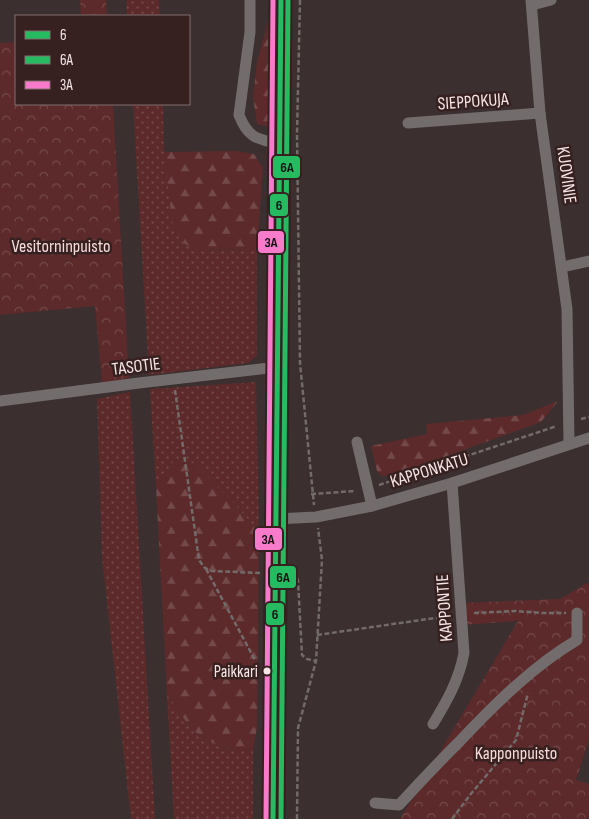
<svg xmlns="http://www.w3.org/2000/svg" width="589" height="819" viewBox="0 0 589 819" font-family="'Sofia Sans Condensed',sans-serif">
	<defs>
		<pattern id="grass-dots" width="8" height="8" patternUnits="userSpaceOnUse" patternTransform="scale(1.25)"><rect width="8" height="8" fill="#5c2a2b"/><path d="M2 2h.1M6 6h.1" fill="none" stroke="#74494a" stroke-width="1.8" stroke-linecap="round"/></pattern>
		<pattern id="forest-firs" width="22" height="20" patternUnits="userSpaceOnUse" patternTransform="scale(1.25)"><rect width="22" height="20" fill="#5c2a2b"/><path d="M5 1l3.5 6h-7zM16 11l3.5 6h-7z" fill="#74494a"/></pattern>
		<pattern id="park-crowns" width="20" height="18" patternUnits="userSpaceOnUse" patternTransform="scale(1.25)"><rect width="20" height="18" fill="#5c2a2b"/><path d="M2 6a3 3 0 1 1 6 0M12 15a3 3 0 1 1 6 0" fill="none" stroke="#74494a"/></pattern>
	</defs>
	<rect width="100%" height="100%" fill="#3b2f2f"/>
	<g fill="url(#grass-dots)">
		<path d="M126 0H159L160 16H127Z"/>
		<path d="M133 104H163L164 152 198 250 257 249V356L248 363 149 375Z"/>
		<path d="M256 382 259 532 231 500 174 461 156 487 150 389Z"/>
		<path d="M130 392 155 819H131L102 557 97 399Z"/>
		<path d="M167 694 192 730 222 748 253 750V819H174Z"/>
	</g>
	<g fill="url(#forest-firs)">
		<path d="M269 18 268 127 257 124 253 98 257 62Z"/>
		<path d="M236 151 254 154 263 168 257 249 198 250 183 243 173 228 164 152Z"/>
		<path d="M558 401 541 422 392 476H381L377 471 371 446 427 434 426 424 523 415Z"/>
		<path d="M174 461 194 463 231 500 259 532 257 728 253 750 222 748 192 730 167 694 156 487Z"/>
	</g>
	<g fill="url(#park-crowns)">
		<path d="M80 0H106L107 16H81Z"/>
		<path d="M16 42V104H113L129 378 102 384 95 306 0 315V43Z"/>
		<path d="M589 582V740L576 780 589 784V819H400L518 621 463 625 461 603 560 599Z"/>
	</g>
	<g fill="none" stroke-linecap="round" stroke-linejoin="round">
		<g stroke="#726b6a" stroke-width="2.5" stroke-dasharray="5 2.5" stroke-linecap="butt">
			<path d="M300 0 297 134 300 363 314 505"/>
			<path d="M175 390 199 560 205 568 212 571 260 573"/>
			<path d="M581 419 589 417"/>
			<path d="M379 485 557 426"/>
			<path d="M311 494 355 491"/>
			<path d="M206 569 255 660"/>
			<path d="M291 575 297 577 298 581 302 655 307 659 316 661"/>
			<path d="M474 613 515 611 543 613H566"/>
			<path d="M317 635 449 616"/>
			<path d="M297 819 298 728 316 661 322 560 318 528"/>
			<path d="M452 819 470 795 516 740 528 693"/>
		</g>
		<g stroke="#726d6c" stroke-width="11">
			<path d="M250 0V32L239 115C248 138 257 139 279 144"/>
			<path d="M531 0 540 113 567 309 569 444"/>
			<path d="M532 5 551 0"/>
			<path d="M408 123 540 113"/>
			<path d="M562 267 589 261"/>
			<path d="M0 401 139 383 277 367"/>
			<path d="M357 442 372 506"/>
			<path d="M275 519 316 517 372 506 452 483 589 438"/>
			<path d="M433 724C447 701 459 680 464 653L452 483"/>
			<path d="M375 803 399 805C419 783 439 762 460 741 495 704 533 666 577 640V613"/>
		</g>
		<path stroke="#6d6665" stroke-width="16" d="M273 819 281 0"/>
		<g stroke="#362020" stroke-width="9">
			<path id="bus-1" d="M273 819 281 0"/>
		</g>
		<g stroke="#362020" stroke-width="9">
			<path id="bus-2" d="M281 819 288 0"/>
		</g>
		<g stroke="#362020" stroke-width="9">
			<path id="bus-3" d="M266 819 273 0"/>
		</g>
		<use href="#bus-1" stroke="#26bb60" stroke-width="5"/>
		<use href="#bus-2" stroke="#26bb60" stroke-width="5"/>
		<use href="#bus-3" stroke="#f87acb" stroke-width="5"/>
	</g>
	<circle fill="#f5e6e5" stroke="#362020" stroke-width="2" cx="267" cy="671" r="4.5"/>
	<g text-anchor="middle" stroke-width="5" stroke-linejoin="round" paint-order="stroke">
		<g font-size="17" fill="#f5e6e5" stroke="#362020" text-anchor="end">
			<text x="258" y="677">Paikkari</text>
		</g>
		<g font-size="18" fill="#f5e6e5" stroke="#362020">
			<text transform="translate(473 101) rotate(-4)" y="6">SIEPPOKUJA</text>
			<text transform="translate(567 175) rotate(82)" y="6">KUOVINIE</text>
			<text transform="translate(136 366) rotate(-7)" y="6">TASOTIE</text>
			<text transform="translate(429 470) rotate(-17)" y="6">KAPPONKATU</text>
			<text transform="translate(444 608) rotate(-94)" y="6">KAPPONTIE</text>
		</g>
		<g font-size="18" fill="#f7dbd9" stroke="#362020">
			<text x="61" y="252">Vesitorninpuisto</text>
			<text x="516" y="759">Kapponpuisto</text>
		</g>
	</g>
	<g stroke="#362020" stroke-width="2">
		<rect x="272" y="155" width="29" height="24" rx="5" fill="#26bb60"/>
		<rect x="269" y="193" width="20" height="24" rx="5" fill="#26bb60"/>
		<rect x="257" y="230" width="28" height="24" rx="5" fill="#f87acb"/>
		<rect x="254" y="527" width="29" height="24" rx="5" fill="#f87acb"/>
		<rect x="269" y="565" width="28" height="24" rx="5" fill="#26bb60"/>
		<rect x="265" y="602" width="20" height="24" rx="5" fill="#26bb60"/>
	</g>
	<g font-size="14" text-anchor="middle" font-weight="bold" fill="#111">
		<text x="287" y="172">6A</text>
		<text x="279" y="210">6</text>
		<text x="271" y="247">3A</text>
		<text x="268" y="544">3A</text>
		<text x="283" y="582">6A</text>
		<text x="275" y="619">6</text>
	</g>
	<rect x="15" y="15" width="175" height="90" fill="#362020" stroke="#826f6f"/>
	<rect x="25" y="31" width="25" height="8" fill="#26bb60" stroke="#826f6f"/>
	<text x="60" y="40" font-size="15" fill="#f5e6e5">6</text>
	<rect x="25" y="56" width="25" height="8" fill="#26bb60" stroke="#826f6f"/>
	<text x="60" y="65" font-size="15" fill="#f5e6e5">6A</text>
	<rect x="25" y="81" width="25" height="8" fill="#f87acb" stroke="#826f6f"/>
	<text x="60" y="90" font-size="15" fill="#f5e6e5">3A</text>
</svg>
